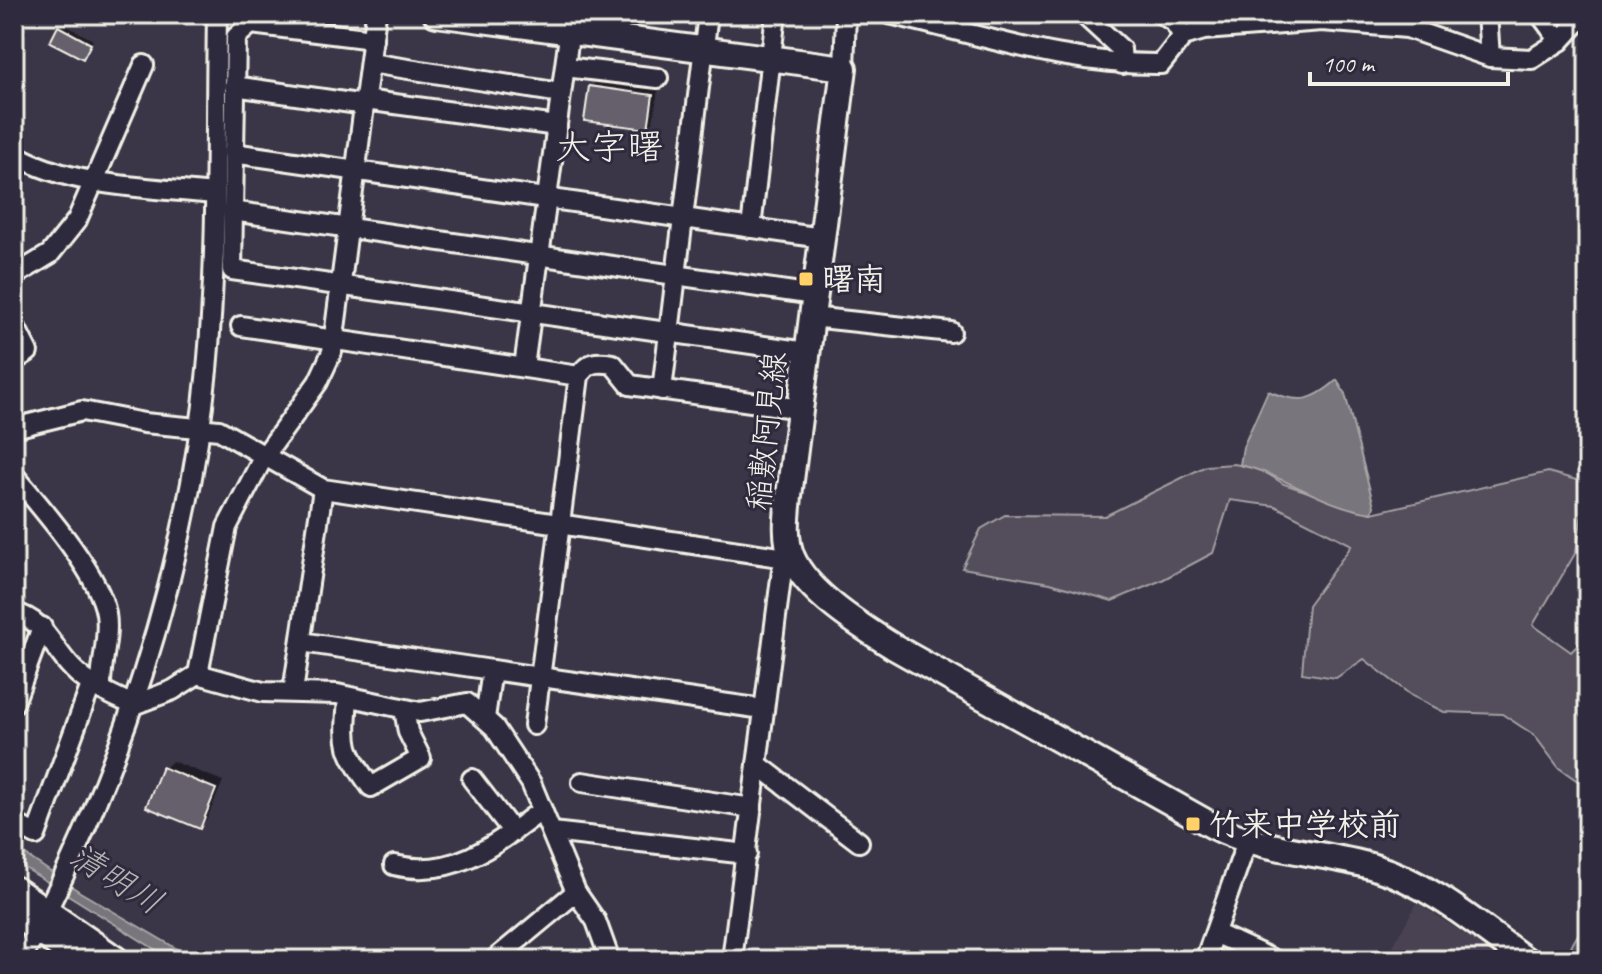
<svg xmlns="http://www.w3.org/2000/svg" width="1602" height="974" viewBox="0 0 1602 974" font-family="Caveat,'Klee One',sans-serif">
	<rect width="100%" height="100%" fill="#3b3647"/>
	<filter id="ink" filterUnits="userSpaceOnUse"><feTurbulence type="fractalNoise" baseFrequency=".0125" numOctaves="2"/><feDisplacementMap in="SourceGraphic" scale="16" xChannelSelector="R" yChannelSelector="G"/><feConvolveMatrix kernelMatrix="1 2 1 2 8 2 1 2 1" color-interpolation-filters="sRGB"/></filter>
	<g filter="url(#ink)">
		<path fill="#484352" d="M1417 903 1504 960H1385Z"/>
		<g fill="#534e5c" stroke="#a4a0a2" stroke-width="2">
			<path d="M1234 464 1260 469 1284 484 1372 513 1548 472 1587 483 1576 552 1533 625 1571 652 1588 635V788L1559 768 1534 735 1502 714 1444 712 1412 696 1364 659 1336 678 1302 673 1308 605 1352 545 1275 506 1230 500 1213 553 1162 580 1112 601 1050 583 962 568 981 529 1005 515 1105 516 1206 466Z"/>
			<path d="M1588 918V960H1563Z"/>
		</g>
		<g fill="#78747b" stroke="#aaa6a7" stroke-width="2">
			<path d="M1337 380 1345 394 1374 506 1372 513C1324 507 1285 475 1240 465L1243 447 1268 391C1299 404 1312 402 1337 380Z"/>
			<path d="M14 847 80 892 196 960H172L14 861Z"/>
		</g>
		<g fill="#0007">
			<path d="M14 21 27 32 14 48Z"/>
			<path d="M63 24 93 40 83 57 59 28Z"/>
			<path d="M596 81 658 90 653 122 647 127 591 87Z"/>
			<path d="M172 761 223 781 207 819 199 827 164 769Z"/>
		</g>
		<g fill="#65616c" stroke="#f4f1e8" stroke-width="2">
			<path d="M58 26 91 44 83 59 50 42Z"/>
			<path d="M589 86 653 95 648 129 584 121Z"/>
			<path d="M162 767 216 789 200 829 146 807Z"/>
		</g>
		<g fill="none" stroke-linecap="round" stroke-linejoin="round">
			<g stroke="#f4f1e8" stroke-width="24">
				<g id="minor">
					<path d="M889 14C984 35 1062 65 1161 64L1183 36 1204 30 1322 21 1407 28 1490 57 1532 59 1560 41 1585 14"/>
					<path d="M1083 14 1121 49 1122 64"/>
					<path d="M1162 14 1174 22 1183 36"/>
					<path d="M1487 14 1490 57"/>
					<path d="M1540 14 1560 41"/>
					<path d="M373 39 251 24 236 37 232 270 807 352"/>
					<path d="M370 63 561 93"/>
					<path d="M565 67 658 78"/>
					<path d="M844 68 846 14"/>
					<path d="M234 86 365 105"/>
					<path d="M365 100 557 126"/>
					<path d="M233 153 822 238"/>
					<path d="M14 154C73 188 148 187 214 194"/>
					<path d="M232 211 814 295"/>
					<path d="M751 228 776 14"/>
					<path d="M14 276 50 254 77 220 144 65"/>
					<path d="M811 317 951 332"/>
					<path d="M14 324 28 352 14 361"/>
					<path d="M241 326 579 376"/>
					<path d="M524 367 572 14"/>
					<path d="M662 390 708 14"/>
					<path d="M14 428 82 411 144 423 219 430 323 489 793 559"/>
					<path d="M14 475C41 507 100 574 106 614 110 638 100 664 101 689"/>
					<path d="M14 613C46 620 52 649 73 669 89 686 112 695 133 705L173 690 198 674 227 527 263 458 318 382 332 352 376 14"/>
					<path d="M301 642 492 670"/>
					<path d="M198 674 263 692 337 694 420 712 467 703 494 727 531 783 576 892 596 921 610 960"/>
					<path d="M293 692 323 489"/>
					<path d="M348 697C345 743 342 748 371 787L421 758 408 732 404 709"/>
					<path d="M14 703 42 627"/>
					<path d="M485 718 492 670 763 709"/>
					<path d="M534 725 579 376C588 362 596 361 613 364L630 385 801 409"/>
					<path d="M757 764 859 842"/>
					<path d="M472 779 513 832"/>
					<path d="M582 782 752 808"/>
					<path d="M14 823 36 835 91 685"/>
					<path d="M552 832 747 854"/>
					<path d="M394 865C453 880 498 843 542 810"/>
					<path d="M1215 933 1274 960"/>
					<path d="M21 960C118 783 187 571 207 370 218 252 215 132 217 14"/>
					<path d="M494 960 576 892"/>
					<path d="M732 960 782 570 793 559"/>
					<path d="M1205 960 1247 841"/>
				</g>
			</g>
			<g stroke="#f4f1e8" stroke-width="30">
				<path id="major" d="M436 14 844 68 789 496C787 516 784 538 792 557 807 593 862 627 894 647L1213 826C1264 852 1320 851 1374 867 1431 884 1479 926 1526 960"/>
			</g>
			<g stroke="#f4f1e8" stroke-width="32">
				<g id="highway">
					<path d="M14 890 115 960"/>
					<path d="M14 912 81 960"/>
				</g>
			</g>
			<use href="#minor" stroke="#2f2a3d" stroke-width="18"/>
			<use href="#major" stroke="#2f2a3d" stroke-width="24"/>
			<use href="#highway" stroke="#2f2a3d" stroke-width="26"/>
		</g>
	</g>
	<g fill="#ffd166" stroke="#2f2a3d" stroke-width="3">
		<rect x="798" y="271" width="16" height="16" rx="4"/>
		<rect x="1185" y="816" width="16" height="16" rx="4"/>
	</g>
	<g text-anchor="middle" stroke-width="6" stroke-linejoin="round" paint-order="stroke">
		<g font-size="32" font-weight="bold" fill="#f4f1e8" stroke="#2f2a3d" text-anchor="start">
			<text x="822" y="290">曙南</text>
			<text x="1209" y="835">竹来中学校前</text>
		</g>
		<g font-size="32" fill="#f4f1e8" stroke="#2f2a3d">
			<text transform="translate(766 431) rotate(-84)" y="11">稲敷阿見線</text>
		</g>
		<g font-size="34" font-style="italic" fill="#b6b2b2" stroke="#2f2a3d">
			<text transform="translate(117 878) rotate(32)" y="12">清明川</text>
		</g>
		<g font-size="36" fill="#f4f1e8" stroke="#2f2a3d">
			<text x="609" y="159">大字曙</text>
		</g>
	</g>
	<rect width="1602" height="974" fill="none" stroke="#2f2a3d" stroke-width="48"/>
	<rect x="24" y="24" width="1554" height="926" fill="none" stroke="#f4f1e8" stroke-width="3" filter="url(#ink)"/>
	<path d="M1310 72v12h198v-12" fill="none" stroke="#f4f1e8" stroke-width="4"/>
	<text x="1322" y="72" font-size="24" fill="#f4f1e8" stroke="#2f2a3d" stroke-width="6" paint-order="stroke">100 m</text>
</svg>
